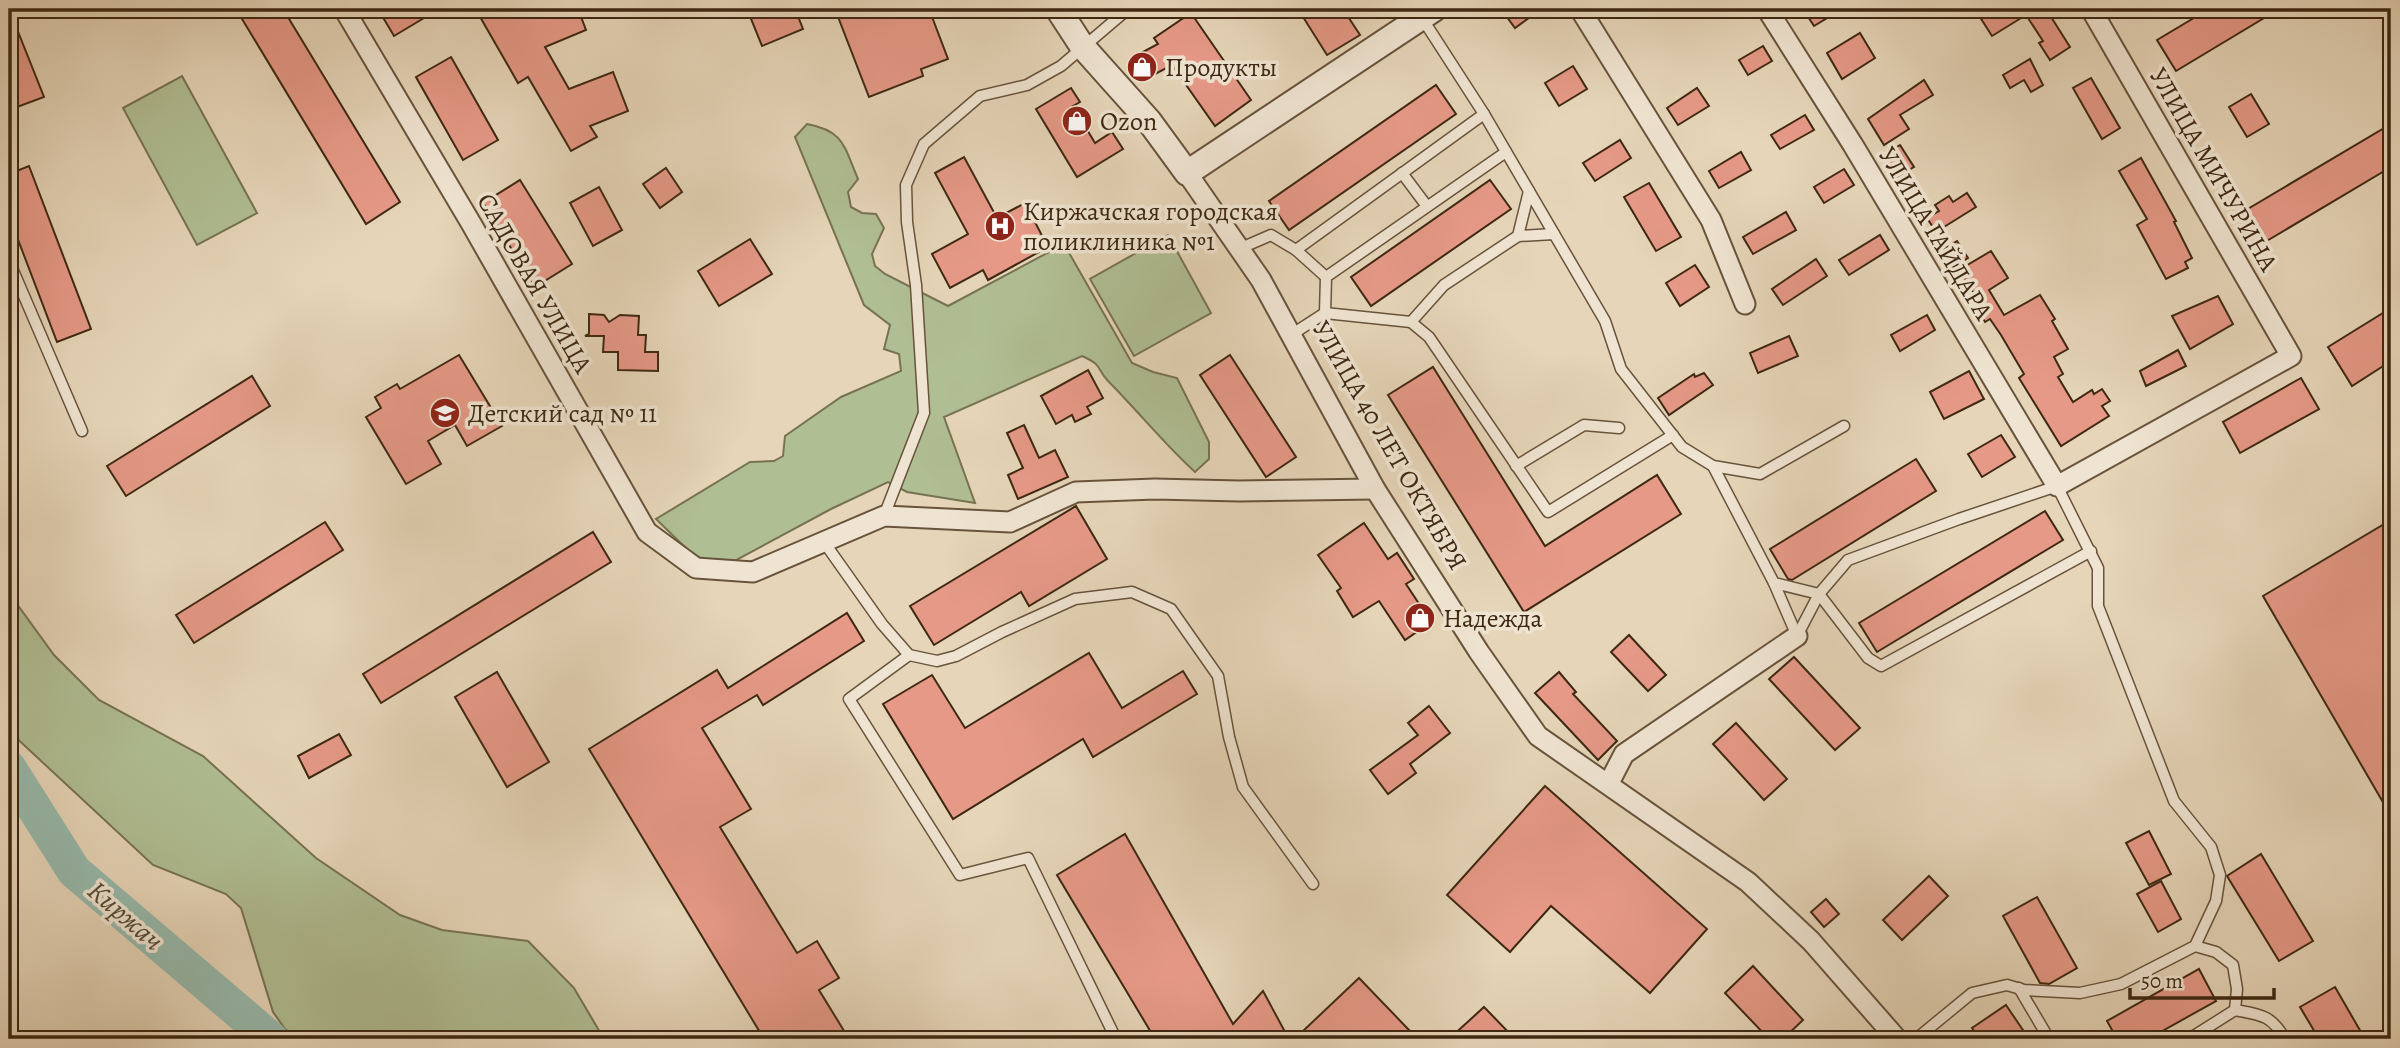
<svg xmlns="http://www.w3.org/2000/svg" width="2400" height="1048" viewBox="0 0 2400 1048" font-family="Alegreya,serif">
	<rect width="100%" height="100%" fill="#e6d5b8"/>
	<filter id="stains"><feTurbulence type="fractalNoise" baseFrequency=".00286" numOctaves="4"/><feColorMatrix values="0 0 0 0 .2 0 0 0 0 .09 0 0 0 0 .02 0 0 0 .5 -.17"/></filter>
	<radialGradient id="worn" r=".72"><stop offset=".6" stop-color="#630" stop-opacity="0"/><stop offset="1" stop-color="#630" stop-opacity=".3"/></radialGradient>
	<g fill="#b0be93" stroke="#777352" stroke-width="2">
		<path d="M182 76 257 213 197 245 123 108Z"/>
		<path d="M807 124C845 131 844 147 858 179L848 192 851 207 862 213 876 214 884 228 872 254 875 266 885 274 948 306 1064 244 1132 363 1153 372 1177 378 1209 442V459L1195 472C1164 444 1138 411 1108 381 1095 367 1104 366 1082 356L944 417 975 503 907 492 888 482 831 509 729 564 695 557 656 519 750 462 774 461 783 456 785 436 841 397 901 371 899 354 884 349 890 325 864 305 795 137Z"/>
		<path d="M1168 235 1211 313 1134 356 1090 279Z"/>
		<path d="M9 593 54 655 99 700 203 756 316 858 400 915 442 930 528 941 574 988 604 1039H298L285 1029 273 1012 241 908 226 894 153 865 11 733 9 728Z"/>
	</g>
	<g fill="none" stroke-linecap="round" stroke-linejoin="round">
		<path stroke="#97b9ab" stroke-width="35" d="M9 768 74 871 271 1039"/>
	</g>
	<g fill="#e69987" stroke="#3e2812" stroke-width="2">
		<path d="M9 9 44 97 9 110Z"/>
		<path d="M236 9H283L400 202 366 224Z"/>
		<path d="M378 9H439L394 36Z"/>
		<path d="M489 9H578L586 30 545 47 569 89 613 72 628 111 590 126 597 137 571 151 528 77 518 83 479 15Z"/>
		<path d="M747 9H795L803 29 762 46Z"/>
		<path d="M835 9H929L948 59 921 69 923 76 869 97Z"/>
		<path d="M1298 9H1343L1360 35 1327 55Z"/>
		<path d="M1501 9H1541L1515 28Z"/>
		<path d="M1803 9H1842L1814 26Z"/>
		<path d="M1986 9H2046L2070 47 2050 60 2039 43 2043 41 2026 15 1992 36 1978 14Z"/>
		<path d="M2209 9H2279L2176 71 2157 40Z"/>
		<path d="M1191 13 1251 100 1215 126 1172 65 1142 81 1130 59 1158 44 1154 38Z"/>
		<path d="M1860 33 1875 58 1842 79 1827 53Z"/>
		<path d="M1763 46 1772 61 1748 75 1739 60Z"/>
		<path d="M451 57 498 140 463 160 416 77Z"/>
		<path d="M2030 59 2043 85 2031 92 2024 80 2010 88 2003 75Z"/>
		<path d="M1573 66 1587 89 1559 106 1545 83Z"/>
		<path d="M2091 78 2120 128 2102 139 2073 88Z"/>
		<path d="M1924 80 1933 95 1900 115 1909 129 1884 145 1868 119Z"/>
		<path d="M1436 85 1456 114 1289 230 1269 201Z"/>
		<path d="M1071 88 1080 102 1073 106 1095 143 1112 132 1123 149 1077 177 1036 109Z"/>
		<path d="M1697 88 1709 106 1678 125 1667 108Z"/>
		<path d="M2251 94 2269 124 2247 137 2229 107Z"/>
		<path d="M1805 115 1814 130 1780 149 1771 135Z"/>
		<path d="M2391 124V167L2265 242 2246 210Z"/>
		<path d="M1620 140 1631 158 1595 181 1583 163Z"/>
		<path d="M1900 145 1914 167 1895 178 1882 156Z"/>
		<path d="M1741 152 1751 170 1719 188 1709 171Z"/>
		<path d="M964 157 997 218 1025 203 1048 247 988 280 983 270 950 288 932 254 968 234 935 173Z"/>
		<path d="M2141 158 2176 221 2174 222 2192 258 2185 262 2188 268 2166 279 2137 225 2147 219 2119 171Z"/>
		<path d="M29 166 91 329 57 342 9 216V174Z"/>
		<path d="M666 168 682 192 660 208 643 184Z"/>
		<path d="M1844 169 1854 185 1824 203 1814 187Z"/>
		<path d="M520 180 572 264 535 287 483 203Z"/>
		<path d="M1490 180 1511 209 1371 306 1351 277Z"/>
		<path d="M1649 183 1681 237 1656 251 1624 197Z"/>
		<path d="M599 187 622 230 593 246 570 203Z"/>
		<path d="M1967 193 1976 207 1936 232 1927 218 1939 211 1935 205 1949 196 1953 202Z"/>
		<path d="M1786 212 1796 230 1753 254 1743 237Z"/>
		<path d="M1880 235 1889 250 1849 275 1839 260Z"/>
		<path d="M750 239 772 274 719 306 698 271Z"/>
		<path d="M1957 241 1968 258 1952 268 1941 251Z"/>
		<path d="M1991 251 2008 278 1989 290 2004 315 2040 295 2055 319 2052 321 2068 349 2054 357 2063 374 2058 377 2073 402 2092 390 2094 394 2102 389 2110 401 2102 406 2109 416 2061 446 2019 378 2024 374 2001 335 1990 319 1985 322 1975 306 1980 303 1959 270Z"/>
		<path d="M1816 259 1827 276 1783 305 1772 289Z"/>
		<path d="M1695 265 1709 287 1680 306 1666 283Z"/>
		<path d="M2218 296 2233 324 2190 349 2172 316Z"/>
		<path d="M2391 308V361L2352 386 2328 347Z"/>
		<path d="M589 314 604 315 609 322 620 315 639 316 638 335H646L645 352H658V371L618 370V352H603L604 336H585L589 334Z"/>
		<path d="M1927 315 1935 330 1900 351 1891 335Z"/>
		<path d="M1789 336 1798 356 1758 373 1750 353Z"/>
		<path d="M2178 350 2186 366 2146 386 2140 371Z"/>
		<path d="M459 355 502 426 467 446 455 425 428 441 441 464 406 484 366 417 381 408 375 397 397 384 400 389Z"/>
		<path d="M1230 355 1296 457 1266 477 1200 375Z"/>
		<path d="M1433 367 1545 546 1657 475 1681 514 1524 612 1388 395Z"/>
		<path d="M1088 370 1103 398 1087 407 1091 414 1075 422 1072 415 1056 424 1041 396Z"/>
		<path d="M1969 371 1984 399 1944 419 1930 392Z"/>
		<path d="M1704 373 1713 385 1669 415 1658 398 1694 374 1695 377Z"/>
		<path d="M252 376 270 406 126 496 107 466Z"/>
		<path d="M2301 378 2319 409 2240 453 2223 422Z"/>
		<path d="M1024 425 1039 458 1055 450 1068 477 1018 499 1008 475 1023 468 1007 433Z"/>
		<path d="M2001 435 2015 457 1982 477 1968 454Z"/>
		<path d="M1916 459 1936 491 1792 580 1788 579 1770 549Z"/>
		<path d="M1076 506 1107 559 1029 606 1021 592 934 645 910 606Z"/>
		<path d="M2045 511 2063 540 1877 652 1859 623Z"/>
		<path d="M2391 520V816L2263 596Z"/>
		<path d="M325 522 343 550 194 643 176 615Z"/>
		<path d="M1364 523 1388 559 1397 553 1414 579 1406 584 1431 622 1405 640 1379 601 1353 617 1337 591 1341 588 1318 555Z"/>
		<path d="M593 532 611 562 381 703 363 674Z"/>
		<path d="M847 613 864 641 763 705 757 695 702 728 751 809 720 827 797 953 817 941 839 978 819 990 849 1039H764L589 749 717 670 728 688Z"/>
		<path d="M1629 635 1666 675 1648 691 1611 652Z"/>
		<path d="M1089 653 1122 708 1183 671 1197 694 1093 757 1083 739 953 819 883 704 932 675 965 728Z"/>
		<path d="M1794 657 1860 728 1835 750 1769 679Z"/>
		<path d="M497 672 549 762 507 787 455 697Z"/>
		<path d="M1559 672 1576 692 1573 694 1617 741 1598 760 1535 693Z"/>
		<path d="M1429 706 1450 733 1410 764 1416 773 1388 794 1370 770 1418 735 1408 723Z"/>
		<path d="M1736 723 1787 779 1764 800 1713 744Z"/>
		<path d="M339 734 351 755 309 778 298 756Z"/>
		<path d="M1545 786 1707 929 1650 993 1551 906 1510 952 1447 895Z"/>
		<path d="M2149 831 2171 874 2149 885 2126 843Z"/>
		<path d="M1125 834 1233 1024 1263 991 1284 1030 1274 1039H1155L1057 875Z"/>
		<path d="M2261 854 2313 941 2279 961 2227 876Z"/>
		<path d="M1929 876 1948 896 1902 940 1883 920Z"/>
		<path d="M2161 881 2181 919 2158 932 2137 894Z"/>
		<path d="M2037 897 2077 968 2049 984 2040 983 2003 916Z"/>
		<path d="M1826 899 1839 914 1824 927 1811 912Z"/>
		<path d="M1753 966 1803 1020 1783 1039H1769L1725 993Z"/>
		<path d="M2199 969 2216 1001 2148 1039H2117L2107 1021Z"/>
		<path d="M1359 978 1409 1030 1399 1039H1311L1303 1031Z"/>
		<path d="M2335 987 2365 1039H2319L2300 1007Z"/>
		<path d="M2006 1005 2029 1039H1980L1972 1028Z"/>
		<path d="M1484 1007 1515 1039H1449Z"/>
	</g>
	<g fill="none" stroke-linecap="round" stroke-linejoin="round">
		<g stroke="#68533c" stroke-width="13">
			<g id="service">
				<path d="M1422 18 1484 114 1605 321 1621 369 1682 447 1713 466 1760 474 1844 426"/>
				<path d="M1402 173 1426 205"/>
				<path d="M1518 236 1554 234"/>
				<path d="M1241 248 1271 235 1296 250 1484 114"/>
				<path d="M1296 250 1326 277"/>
				<path d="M9 261 82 431"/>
				<path d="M1325 313 1411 322 1444 285 1518 236 1529 191"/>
				<path d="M1411 322 1429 337 1548 512 1673 435"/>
				<path d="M1291 335 1325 313 1326 277 1506 152"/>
				<path d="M1516 466 1584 425 1619 428"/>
				<path d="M1713 466 1774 583 1819 594 1868 658 1881 666 2091 551"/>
				<path d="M884 516 924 413 916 285 907 222 906 185 924 144 980 96 1027 85 1061 66 1128 9"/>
				<path d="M824 542 882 624 909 655 937 661 956 656 1002 632 1075 599 1132 592 1171 609 1218 676 1229 737 1243 787 1313 884"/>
				<path d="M1774 583 1797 636"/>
				<path d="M1797 636 1819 594 1848 560 1959 519 2057 486 2098 568V606L2174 801 2211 847 2220 875 2216 901 2195 946 2121 984 2080 993 2024 990 2007 985 1972 993 1916 1039"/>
				<path d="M909 655 849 699 960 875 1028 858 1116 1039"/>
				<path d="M2195 946 2216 952 2233 965 2237 989 2235 1010C2262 1015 2271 1015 2285 1039"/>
				<path d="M2019 988 2049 1039"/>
				<path d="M2189 1039 2235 1010"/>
			</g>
		</g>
		<g stroke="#68533c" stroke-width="23">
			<g id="minor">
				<path d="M344 9 472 225 647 532 696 568 753 572 884 516 1010 522 1076 492 1155 489 1239 491 1375 489"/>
				<path d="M1580 9 1711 220 1745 304"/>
				<path d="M1767 9 1853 145 2057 486 2291 356 2091 9"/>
				<path d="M1187 173 1261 280 1375 489 1479 652 1538 736 1748 882 1811 941 1897 1039"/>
				<path d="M1609 783 1624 754 1797 636"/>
			</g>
		</g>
		<g stroke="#68533c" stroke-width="28">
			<path id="tertiary" d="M1058 9 1082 46 1149 121 1187 173 1434 9"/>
		</g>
		<use href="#service" stroke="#efe4d1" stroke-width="10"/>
		<use href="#minor" stroke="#efe4d1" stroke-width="19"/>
		<use href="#tertiary" stroke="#efe4d1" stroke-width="24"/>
	</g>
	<defs>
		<g id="shop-disc" transform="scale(1.575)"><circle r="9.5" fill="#8f2418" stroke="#efe4d1"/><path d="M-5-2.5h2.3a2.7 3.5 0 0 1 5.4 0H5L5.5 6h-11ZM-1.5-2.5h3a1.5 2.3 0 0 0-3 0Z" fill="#fff"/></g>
		<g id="hospital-disc" transform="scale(1.575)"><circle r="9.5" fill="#8f2418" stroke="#efe4d1"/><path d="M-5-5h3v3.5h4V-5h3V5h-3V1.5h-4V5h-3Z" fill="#fff"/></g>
		<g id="school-disc" transform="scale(1.575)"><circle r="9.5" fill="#8f2418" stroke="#efe4d1"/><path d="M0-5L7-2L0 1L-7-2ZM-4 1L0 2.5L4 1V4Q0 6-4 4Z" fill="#fff"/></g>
	</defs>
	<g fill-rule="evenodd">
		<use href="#shop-disc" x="1142" y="67"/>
		<use href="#shop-disc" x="1077" y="121"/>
		<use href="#hospital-disc" x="1000" y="226"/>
		<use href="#school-disc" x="445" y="413"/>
		<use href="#shop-disc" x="1420" y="618"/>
	</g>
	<g text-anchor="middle" stroke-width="7" stroke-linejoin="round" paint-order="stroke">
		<g font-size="26" fill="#3e2812" stroke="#efe4d1" text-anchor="start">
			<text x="1165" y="76">Продукты</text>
			<text x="1100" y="130">Ozon</text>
			<text x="1023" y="220">Киржачская городская<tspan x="1023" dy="30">поликлиника №1</tspan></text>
			<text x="468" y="422">Детский сад № 11</text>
			<text x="1443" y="627">Надежда</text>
		</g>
		<g font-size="26" fill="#3e2812" stroke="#efe4d1">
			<text transform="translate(2214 169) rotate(60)" y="9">УЛИЦА МИЧУРИНА</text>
			<text transform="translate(1936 233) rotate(59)" y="9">УЛИЦА ГАЙДАРА</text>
			<text transform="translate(535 283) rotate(60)" y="9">САДОВАЯ УЛИЦА</text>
			<text transform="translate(1390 445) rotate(60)" y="9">УЛИЦА 40 ЛЕТ ОКТЯБРЯ</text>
		</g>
		<g font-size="28" font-style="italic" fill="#544c38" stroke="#efe4d1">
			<text transform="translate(126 915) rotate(41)" y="10">Киржач</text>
		</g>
	</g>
	<rect width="2400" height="1048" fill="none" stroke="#e6d5b8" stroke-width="35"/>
	<rect x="10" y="10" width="2379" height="1027" fill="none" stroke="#3e2812" stroke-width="3.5"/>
	<rect x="18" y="18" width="2365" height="1013" fill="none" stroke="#3e2812" stroke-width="2"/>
	<path d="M2130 988v10h144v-10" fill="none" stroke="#3e2812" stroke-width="3.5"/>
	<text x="2141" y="988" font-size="21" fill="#3e2812" stroke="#efe4d1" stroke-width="5" paint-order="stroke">50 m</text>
	<rect width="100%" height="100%" filter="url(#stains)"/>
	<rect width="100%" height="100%" fill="url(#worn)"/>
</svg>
